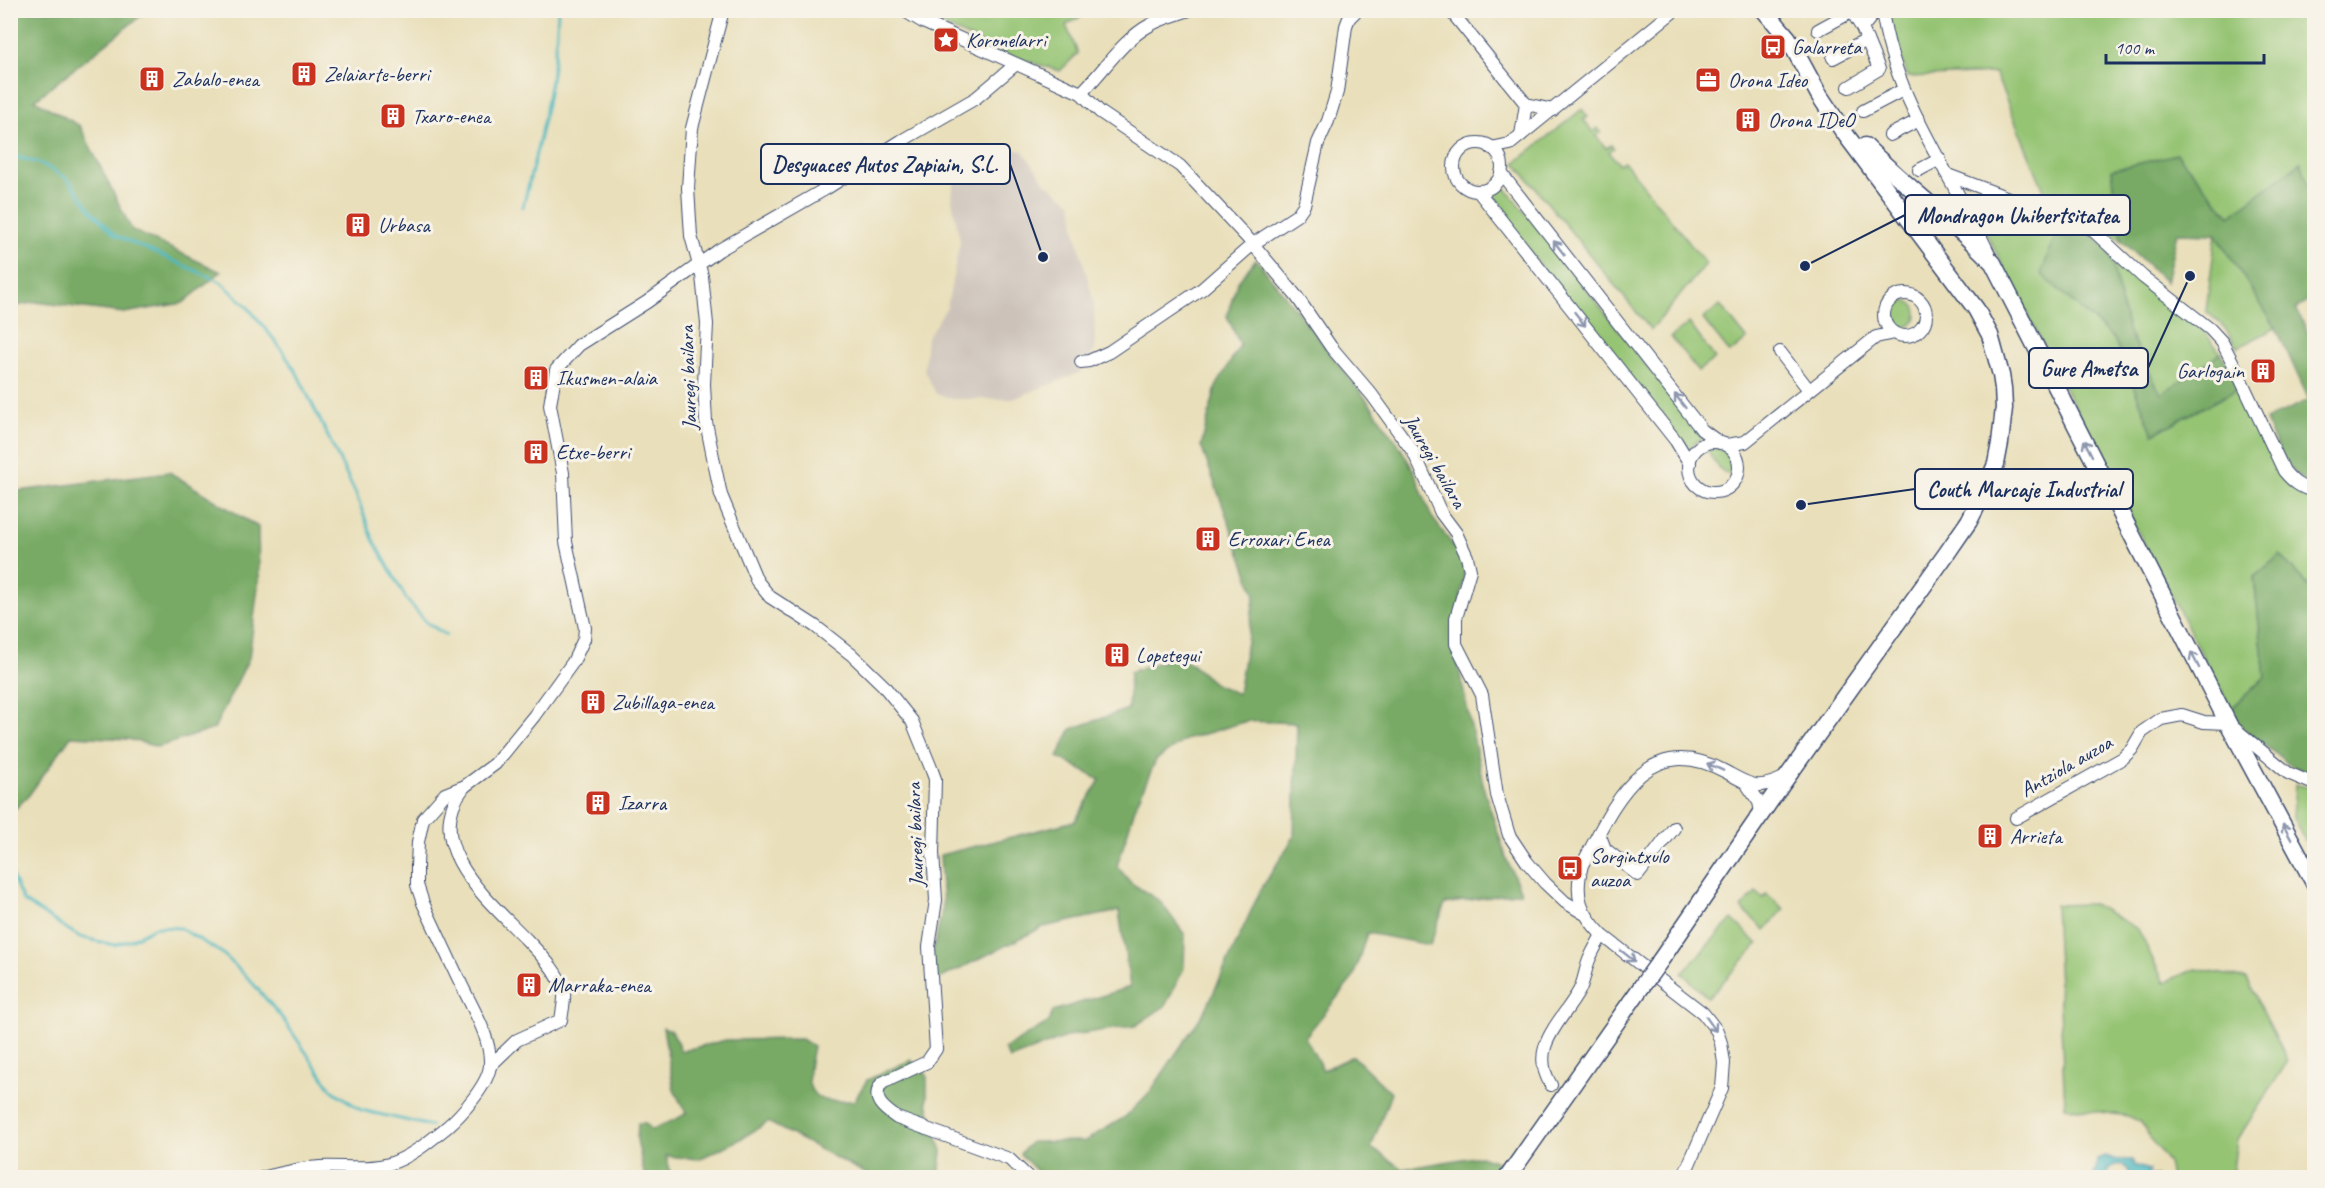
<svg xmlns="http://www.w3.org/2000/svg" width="2325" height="1188" viewBox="0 0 2325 1188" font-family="Caveat,sans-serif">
	<rect width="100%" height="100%" fill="#f7f3e8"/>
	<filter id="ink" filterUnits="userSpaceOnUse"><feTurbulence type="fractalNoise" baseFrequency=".0167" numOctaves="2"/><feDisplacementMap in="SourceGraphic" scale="12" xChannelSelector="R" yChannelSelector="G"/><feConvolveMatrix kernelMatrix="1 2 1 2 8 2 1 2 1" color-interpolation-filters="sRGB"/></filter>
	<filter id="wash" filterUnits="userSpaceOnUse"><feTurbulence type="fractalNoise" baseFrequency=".008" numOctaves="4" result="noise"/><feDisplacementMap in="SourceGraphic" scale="24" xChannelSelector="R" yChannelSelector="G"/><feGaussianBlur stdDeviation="1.35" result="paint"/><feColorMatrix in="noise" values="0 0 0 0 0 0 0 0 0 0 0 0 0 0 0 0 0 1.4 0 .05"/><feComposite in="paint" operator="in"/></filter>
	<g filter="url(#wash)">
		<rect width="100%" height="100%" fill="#e9dfba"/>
		<path fill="#ccc2b9" d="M1002 147 1023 151 1045 182 1072 203 1076 234 1094 303 1095 349 1081 372 1013 399H952L936 394 924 370 927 337 947 307 960 241 952 199 954 178 970 161Z"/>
		<g fill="#95c473" stroke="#587a68" stroke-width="1.5">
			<path d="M913 11H1091L1066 25 1078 53 1060 71 1004 54Z"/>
			<path d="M1888 11H2314V202L2300 163 2230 216 2177 154 2112 170 2122 241 2085 214 2047 198 1995 73 1908 77 1888 21Z"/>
			<path d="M1582 109 1588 117 1583 120 1593 132 1598 128 1601 132 1596 136 1606 148 1611 145 1614 148 1609 152 1619 164 1624 161 1706 264 1651 330 1515 163Z"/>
			<path d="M1503 185 1704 437 1693 444 1688 451 1487 198 1493 195Z"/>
			<path d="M1964 189 2017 209 2063 216 2042 274 2114 339 2153 434 2240 388 2280 473 2299 494 2314 496V592L2280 555 2254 577 2265 677 2231 709 2156 567Z"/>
			<path d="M2216 234 2276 328 2238 347 2224 327 2206 311Z"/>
			<path d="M2109 250 2156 295 2203 330 2221 353 2161 395 2128 331Z"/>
			<circle cx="1904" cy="314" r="13"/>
			<path d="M1720 305 1747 339 1730 353 1703 319Z"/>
			<path d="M1689 323 1715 358 1698 371 1671 337Z"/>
			<path d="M1714 448C1730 449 1735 461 1730 475 1720 472 1711 459 1708 449Z"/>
			<path d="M2295 784 2314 789V857L2293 818Z"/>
			<path d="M1756 892 1763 898 1767 894 1784 909 1765 930 1741 908Z"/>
			<path d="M2093 904 2138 929 2164 982 2196 969 2247 979 2288 1061 2237 1140 2232 1177H2171L2168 1163 2139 1121 2128 1116 2065 1107 2055 905Z"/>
			<path d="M1732 919 1758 944 1708 998 1682 973Z"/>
		</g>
		<g fill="#78aa65" stroke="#4a6c62" stroke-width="1.5">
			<path d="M10 11H147L35 100 80 126 132 230 221 272 183 303 124 313 36 302 11 307Z"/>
			<path d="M2177 154 2230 216 2301 162 2314 202V297L2296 308 2314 345V487C2283 469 2280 451 2265 420L2309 400 2276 328 2216 234 2177 233 2166 282 2122 241 2112 170Z"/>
			<path d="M2063 216 2084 227 2109 250 2128 331 2161 394 2221 353 2240 388 2153 434 2114 339 2041 274Z"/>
			<path d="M1256 259 1370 404 1400 447 1415 473 1431 516 1458 552 1465 570 1454 645 1485 793 1507 860 1521 892 1445 904 1430 945 1367 933 1353 978 1305 1037 1323 1070 1353 1056 1391 1093 1371 1148 1403 1169 1480 1156 1506 1165 1497 1178H1044L1020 1154 1031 1142 1085 1141 1125 1117 1150 1092 1206 1009 1261 889 1294 837 1297 723 1247 721 1185 740 1156 760 1136 805 1117 866 1131 883 1160 901 1185 935 1184 968 1165 1006 1135 1026 1071 1035 1010 1059 1004 1049 1049 1022 1053 1011 1130 987 1119 911 1043 927 935 981 932 958 943 906 940 855 1075 821 1100 780 1058 757 1071 729 1128 709 1130 672 1181 655 1215 684 1238 694 1255 594 1201 446 1216 387 1240 345 1227 316 1237 283Z"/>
			<path d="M169 472 258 527 259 578 249 658 214 729 158 747 128 739 71 736 29 795 11 813V492Z"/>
			<path d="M2280 555 2314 592V775L2290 765 2240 726 2231 709 2265 677 2254 577Z"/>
			<path d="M663 1028 672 1031 681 1051 726 1040 802 1039 813 1046C810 1064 800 1093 825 1100 834 1102 846 1101 854 1101L867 1080 911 1060 927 1075V1103L942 1151 939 1177H872L768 1122 737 1141 699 1159 666 1156 672 1177 645 1178 637 1140 638 1123H645L652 1130C664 1122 675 1122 686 1113L674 1090Z"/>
		</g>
		<path fill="#47b6be" stroke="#31728e" stroke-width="1.5" d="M2106 1156 2116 1160H2133L2134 1165 2149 1170 2148 1175 2158 1177H2131C2128 1165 2119 1161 2108 1169V1177H2093L2096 1169 2097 1159Z"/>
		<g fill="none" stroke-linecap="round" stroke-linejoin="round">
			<g stroke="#47b6be" stroke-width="3">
				<path d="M10 155 42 164 68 179 92 211 115 235 221 282 246 305 277 343 297 373 355 492 373 539 407 600 426 622 446 635"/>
				<path d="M523 207C539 143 556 77 558 10"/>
				<path d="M11 874 23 901 80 937 114 945 131 940 155 927 180 928 222 953 250 980 283 1019 332 1090 361 1110 431 1126"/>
			</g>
		</g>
	</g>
	<g filter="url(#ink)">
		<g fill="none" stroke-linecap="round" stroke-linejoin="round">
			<g stroke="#3a496c" stroke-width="14">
				<g id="street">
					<path d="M723 10 692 128 688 188 691 236 702 276 707 324 704 384 706 422 714 462 721 495 757 581 770 597 815 626 852 655 883 685 912 721 931 768 935 779 933 853 936 900 929 947 936 1049 927 1062 882 1083C870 1099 884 1109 897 1118L1009 1159 1029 1178"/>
					<path d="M903 10 923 22 1081 93 1100 112 1180 166 1253 244 1297 297 1331 347 1372 395 1414 453 1441 513 1456 533 1467 557 1470 570 1456 618V644L1482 695 1497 795 1509 835 1527 862 1545 883 1565 902 1583 913"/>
					<path d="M1450 10 1526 104 1553 110"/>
					<path d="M1882 10C1894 100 1952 174 1989 254"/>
					<path d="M1862 28 1871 17V10"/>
					<path d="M1818 30 1851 12"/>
					<path d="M1833 58 1867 40"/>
					<path d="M1849 87 1879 69 1862 28 1851 10"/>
					<path d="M1081 93C1104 71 1121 41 1150 25 1162 18 1176 15 1189 10"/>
					<path d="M1863 111 1903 90"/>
					<path d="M1521 135 1526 104"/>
					<path d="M1890 135 1919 120"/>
					<circle cx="1478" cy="167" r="24"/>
					<path d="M1491 148 1510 144 1675 10"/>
					<path d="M1919 170 1940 159"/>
					<path d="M1501 173 1702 430 1720 443"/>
					<path d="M1948 175 2022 203 2068 213 2085 223 2143 277 2210 329 2222 342 2234 365 2284 471C2293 482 2301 488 2314 491"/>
					<path d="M1478 191 1676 441 1690 464"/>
					<circle cx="1905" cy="315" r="21"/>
					<path d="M1780 352 1809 390"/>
					<path d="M1081 362 1089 361 1109 352 1202 289 1253 244 1297 215 1304 205 1318 143 1328 121 1337 92 1346 26 1349 18 1357 10"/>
					<circle cx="1714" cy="467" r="25"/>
					<path d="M1726 445 1745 442 1750 438 1876 337 1894 333"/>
					<path d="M1748 786 1759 802 1761 813"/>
					<path d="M464 787C419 844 489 901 527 940 541 955 559 972 564 992 565 1000 562 1012 561 1020L517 1040 491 1065"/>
					<path d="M2016 818 2123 758 2132 749 2142 732 2161 719 2182 715 2204 722 2228 723 2288 773 2314 784"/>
					<path d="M1599 833 1605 849 1638 875 1674 828"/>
					<path d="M1551 1085C1528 1047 1561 1023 1579 991 1584 982 1585 970 1589 960 1592 952 1597 944 1602 935"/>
					<path d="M262 1178C281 1173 301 1168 320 1167 343 1166 367 1170 389 1164 410 1158 431 1140 447 1127 461 1115 490 1083 490 1064 491 1038 473 1009 462 986 449 959 436 931 423 903L417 885V866L418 842 423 819 445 794 465 786 495 764 534 716 573 662 584 639 585 628 566 542 563 473 550 405 556 370 579 345 647 302 719 250 827 188 901 141 976 98 1015 65"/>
					<path d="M1683 1178 1722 1088 1724 1063 1721 1043 1717 1031 1703 1013 1602 935C1580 912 1574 896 1582 865 1614 805 1644 728 1726 772 1752 786 1757 791 1786 777"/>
				</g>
			</g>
			<g stroke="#3a496c" stroke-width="19">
				<g id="secondary">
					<path d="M1865 146C1906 187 1954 221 1993 263L2228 723 2314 883"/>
					<path d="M1660 961 1770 801 1947 553 1969 521 1985 490 1996 464 2000 443 2004 408 2003 388 2001 375 1990 335 1976 309 1843 131 1819 95 1788 38 1764 10"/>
					<path d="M1507 1178 1642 986"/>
				</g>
			</g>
			<use href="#street" stroke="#fff" stroke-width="12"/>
			<use href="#secondary" stroke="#fff" stroke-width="16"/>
			<g stroke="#3a496c" stroke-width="19" stroke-linecap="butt">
				<path id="secondary-bridge" d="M1642 986 1660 961"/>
			</g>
			<use href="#secondary-bridge" stroke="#fff" stroke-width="16"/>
		</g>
		<defs><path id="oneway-shaft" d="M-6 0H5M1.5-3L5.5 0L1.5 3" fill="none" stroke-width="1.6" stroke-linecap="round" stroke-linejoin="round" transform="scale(1.5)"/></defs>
		<g stroke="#8d97ae">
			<use href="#oneway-shaft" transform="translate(1559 248) rotate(-128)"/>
			<use href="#oneway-shaft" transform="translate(1580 319) rotate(52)"/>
			<use href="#oneway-shaft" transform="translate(1680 401) rotate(-128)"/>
			<use href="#oneway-shaft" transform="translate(2088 448) rotate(-117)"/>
			<use href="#oneway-shaft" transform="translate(2195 660) rotate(-117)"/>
			<use href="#oneway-shaft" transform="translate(1715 767) rotate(-156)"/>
			<use href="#oneway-shaft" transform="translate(2287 832) rotate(-119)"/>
			<use href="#oneway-shaft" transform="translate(1628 956) rotate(38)"/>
			<use href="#oneway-shaft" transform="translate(1711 1024) rotate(55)"/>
		</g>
	</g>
	<defs>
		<g id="sight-square" transform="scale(1.35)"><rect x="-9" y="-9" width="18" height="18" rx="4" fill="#c8321e" stroke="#f7f3e8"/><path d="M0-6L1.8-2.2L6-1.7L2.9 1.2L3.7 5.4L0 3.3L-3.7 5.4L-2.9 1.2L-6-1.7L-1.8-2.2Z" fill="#fff"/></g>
		<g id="bus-square" transform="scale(1.35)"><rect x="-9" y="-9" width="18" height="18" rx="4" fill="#c8321e" stroke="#f7f3e8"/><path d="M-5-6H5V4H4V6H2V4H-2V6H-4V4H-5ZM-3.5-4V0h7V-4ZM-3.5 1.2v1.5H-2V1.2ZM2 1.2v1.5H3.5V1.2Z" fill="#fff"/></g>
		<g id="building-square" transform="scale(1.35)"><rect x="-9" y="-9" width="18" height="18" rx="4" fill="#c8321e" stroke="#f7f3e8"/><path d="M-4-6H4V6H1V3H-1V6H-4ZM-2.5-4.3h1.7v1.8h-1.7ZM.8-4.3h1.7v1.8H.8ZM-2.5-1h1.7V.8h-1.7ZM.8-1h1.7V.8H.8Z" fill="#fff"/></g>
		<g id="office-square" transform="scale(1.35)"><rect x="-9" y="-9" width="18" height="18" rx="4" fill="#c8321e" stroke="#f7f3e8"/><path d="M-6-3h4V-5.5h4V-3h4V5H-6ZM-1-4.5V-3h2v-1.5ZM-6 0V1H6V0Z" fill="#fff"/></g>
	</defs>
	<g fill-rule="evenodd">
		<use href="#sight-square" x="946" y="40"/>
		<use href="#bus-square" x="1773" y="47"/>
		<use href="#building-square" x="304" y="74"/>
		<use href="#building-square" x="152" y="79"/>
		<use href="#office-square" x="1708" y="80"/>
		<use href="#building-square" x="393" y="116"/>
		<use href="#building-square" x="1748" y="120"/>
		<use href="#building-square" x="358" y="225"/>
		<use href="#building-square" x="2263" y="371"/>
		<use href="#building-square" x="536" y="378"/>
		<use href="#building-square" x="536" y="452"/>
		<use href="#building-square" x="1208" y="539"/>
		<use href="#building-square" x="1117" y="655"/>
		<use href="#building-square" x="593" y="702"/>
		<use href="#building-square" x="598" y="803"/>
		<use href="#building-square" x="1990" y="836"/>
		<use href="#bus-square" x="1570" y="868"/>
		<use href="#building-square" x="529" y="985"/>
	</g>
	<g text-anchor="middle" stroke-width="6" stroke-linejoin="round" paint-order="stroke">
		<g font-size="21" fill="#1b2f5e" stroke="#f7f3e8" text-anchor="start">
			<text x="966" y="47">Koronelarri</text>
			<text x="1792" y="54">Galarreta</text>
			<text x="324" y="81">Zelaiarte-berri</text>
			<text x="172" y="86">Zabalo-enea</text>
			<text x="1728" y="87">Orona Ideo</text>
			<text x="412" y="123">Txaro-enea</text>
			<text x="1768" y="127">Orona IDeO</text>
			<text x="378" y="232">Urbasa</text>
			<text x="2244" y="378" text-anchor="end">Garlogain</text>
			<text x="556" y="385">Ikusmen-alaia</text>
			<text x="556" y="459">Etxe-berri</text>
			<text x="1228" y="546">Erroxari Enea</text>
			<text x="1136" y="662">Lopetegui</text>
			<text x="612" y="709">Zubillaga-enea</text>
			<text x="618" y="810">Izarra</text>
			<text x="2010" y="843">Arrieta</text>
			<text x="1590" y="863">Sorgintxulo<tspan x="1590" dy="24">auzoa</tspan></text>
			<text x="548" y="992">Marraka-enea</text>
		</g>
		<g font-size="21" fill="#1b2f5e" stroke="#f7f3e8">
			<text transform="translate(688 378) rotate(-92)" y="7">Jauregi bailara</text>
			<text transform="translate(1435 461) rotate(60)" y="7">Jauregi bailara</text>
			<text transform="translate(2066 766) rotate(-30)" y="7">Antziola auzoa</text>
			<text transform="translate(915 835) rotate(-92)" y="7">Jauregi bailara</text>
		</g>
	</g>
	<path fill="none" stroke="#1b2f5e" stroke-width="2" d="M1043 257L1010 164M1805 266L1905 215M2190 276L2148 368M1801 505L1915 489"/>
	<g fill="#1b2f5e" stroke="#f7f3e8" stroke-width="2">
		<circle cx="1043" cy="257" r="6"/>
		<circle cx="1805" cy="266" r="6"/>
		<circle cx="2190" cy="276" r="6"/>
		<circle cx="1801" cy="505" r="6"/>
	</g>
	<g fill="#f7f3e8" stroke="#1b2f5e" stroke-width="2">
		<rect x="761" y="144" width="249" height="40" rx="6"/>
		<rect x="1905" y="195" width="225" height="40" rx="6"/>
		<rect x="2029" y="348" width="119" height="40" rx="6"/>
		<rect x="1915" y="469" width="218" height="40" rx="6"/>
	</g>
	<g font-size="22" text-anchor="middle" font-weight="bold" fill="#1b2f5e">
		<text x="885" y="172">Desguaces Autos Zapiain, S.L.</text>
		<text x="2018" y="223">Mondragon Unibertsitatea</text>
		<text x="2089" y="376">Gure Ametsa</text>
		<text x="2024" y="497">Couth Marcaje Industrial</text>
	</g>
	<rect width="2325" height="1188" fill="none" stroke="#f7f3e8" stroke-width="36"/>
	<path d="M2106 54v9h158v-9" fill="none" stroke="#1b2f5e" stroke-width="3"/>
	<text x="2115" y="54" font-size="18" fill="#1b2f5e" stroke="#f7f3e8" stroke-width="4.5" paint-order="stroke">100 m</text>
</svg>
